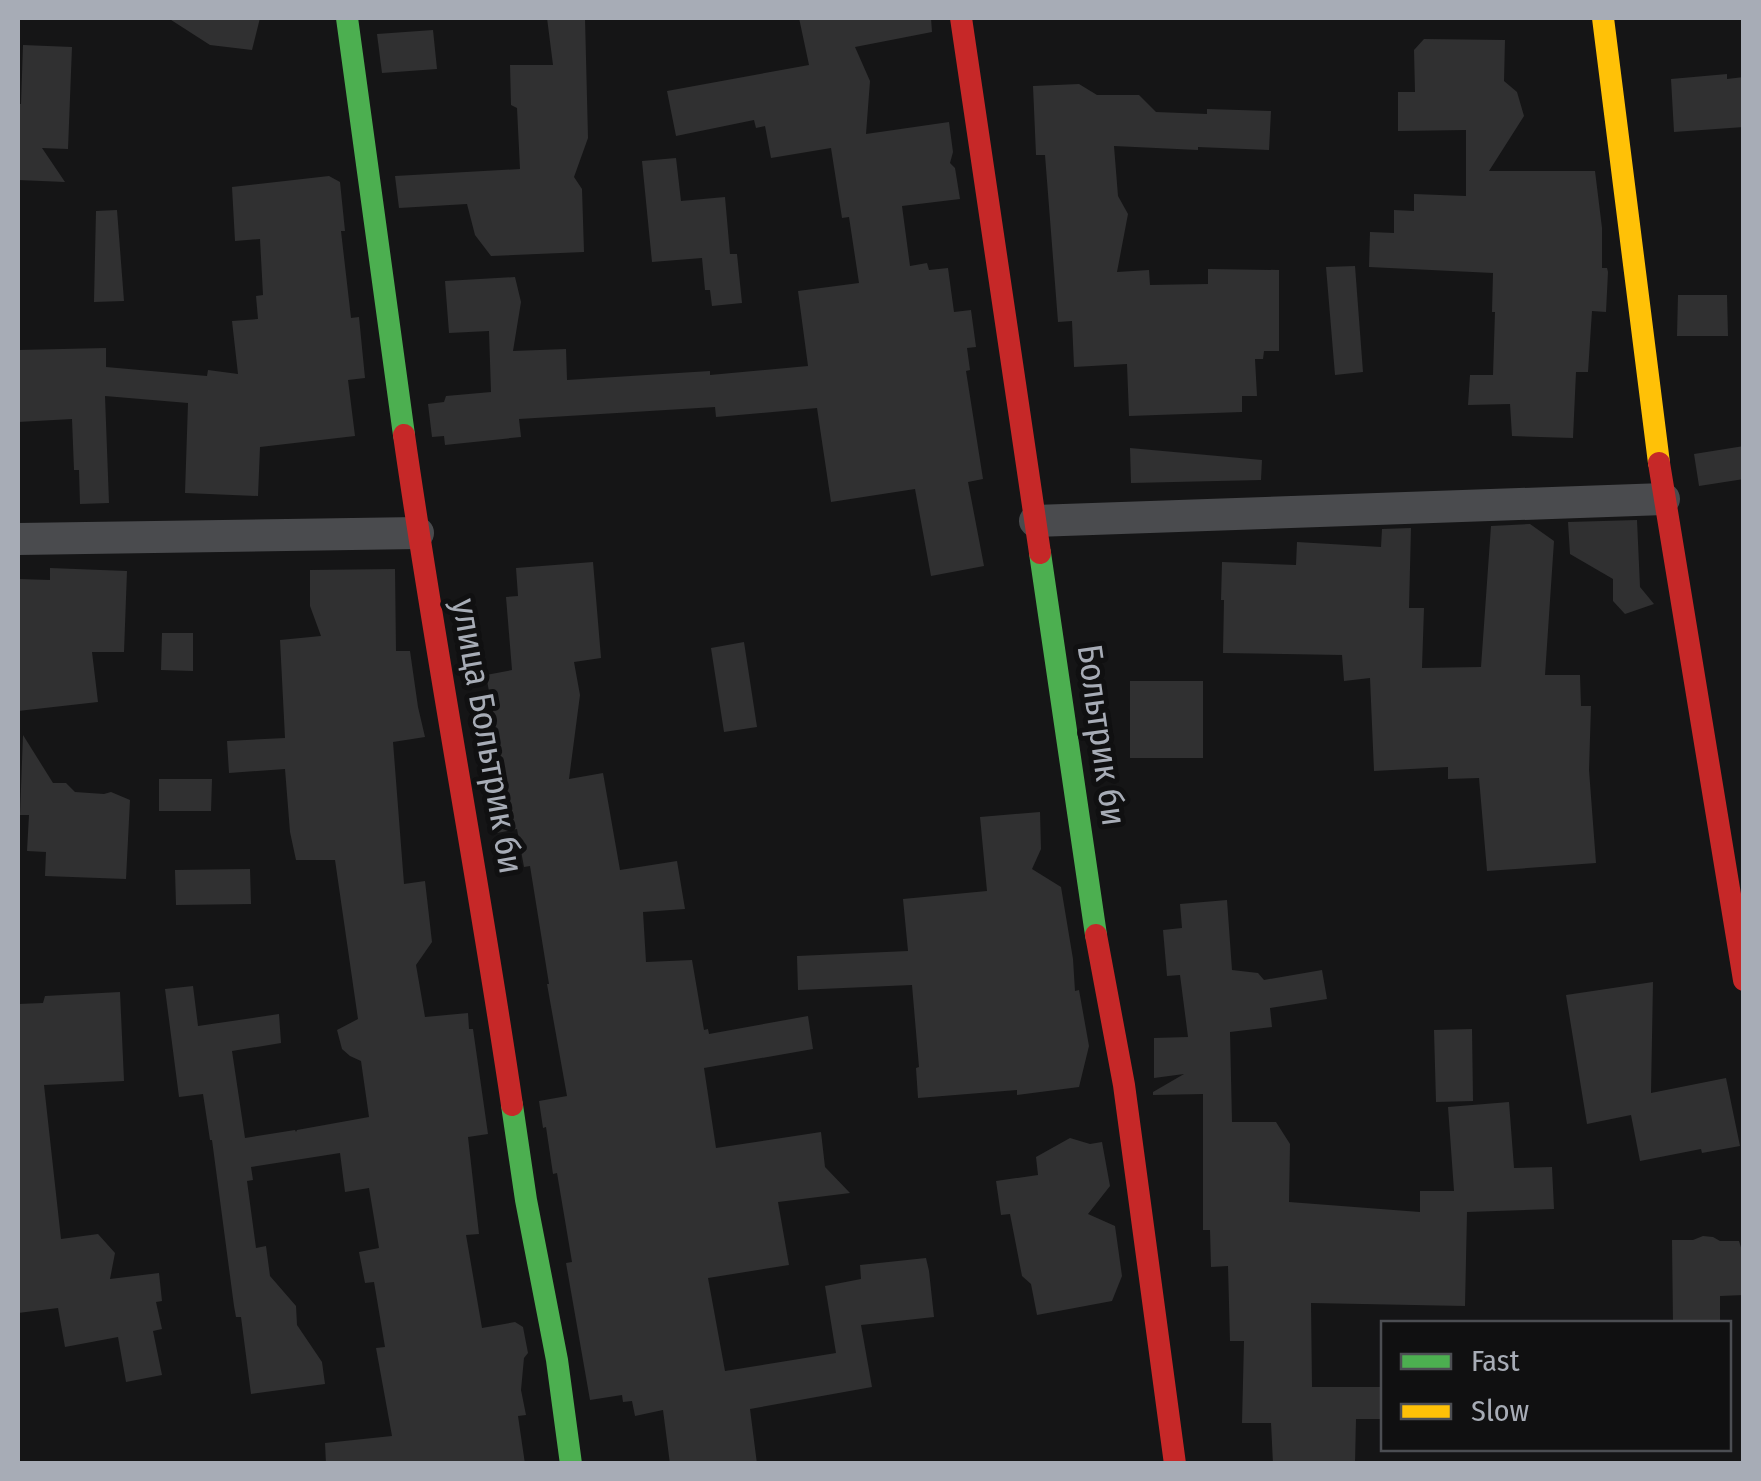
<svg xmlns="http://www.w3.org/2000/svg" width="1761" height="1481" viewBox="0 0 1761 1481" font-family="'Fira Sans Condensed',sans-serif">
	<rect width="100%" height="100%" fill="#151516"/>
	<g fill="#303031">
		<path d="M168 18H260L252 50 210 45Z"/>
		<path d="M547 18H585L588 138 574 177 582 189 584 252 491 256 475 235 467 204 399 208 395 176 520 169 517 108 511 105 510 65H553Z"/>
		<path d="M799 18H931L932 32 855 47 870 81 866 134 949 122 953 152 950 163 955 168 960 199 902 206 910 266 927 263 929 270 948 268 954 312 971 310 976 347 967 348 970 370 966 371 983 479 968 482 984 566 931 576 915 489 831 502 817 408 716 417 715 407 519 419 521 437 445 445 444 436 432 437 428 404 444 402 446 396 491 392 489 331 449 333 445 281 515 277 521 302 513 351 566 349 567 380 710 371V375L808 366 798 291 859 283 849 217 842 218 831 148 771 158 765 126 756 128 754 120 676 136 667 91 809 65Z"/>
		<path d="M433 30 437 69 382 73 377 34Z"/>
		<path d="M1424 39 1505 40 1504 81 1517 92 1524 116 1489 171H1595L1602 228V268H1607L1608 272 1606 312 1592 311 1588 372H1576L1573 438 1512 436 1510 404 1468 405 1470 375H1493L1495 312H1492L1493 273 1369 267 1370 232 1394 233V210L1414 211V194L1466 196V130L1398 131V92H1415L1414 50Z"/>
		<path d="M23 45 72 47 68 149 42 148 65 182 18 180V104H21Z"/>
		<path d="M1727 74V79L1744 77V127L1674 132 1671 79Z"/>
		<path d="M1079 84 1097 95H1139L1156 112 1207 114V109L1271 111 1269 150 1198 147V150L1114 146 1118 196 1128 214 1117 272 1149 270 1150 285 1208 284V269L1279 270V351H1264L1263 359H1255L1257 396H1242V412L1129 416 1127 364 1074 367 1072 321 1058 322 1045 155H1036L1033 86Z"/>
		<path d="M676 158 681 201 725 197 730 254H737L742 303 712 306 710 290H705L702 258 652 262 642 161Z"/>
		<path d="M329 176 340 182 345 231H341L351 318 359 317 365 378 348 380 355 436 260 447 258 496 185 493 188 403 105 396 109 503 80 504 79 470H74L72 419 18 422V350L106 348V367L207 376 208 370 238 374 232 321 258 319 256 296 263 295 260 239 235 241 232 187Z"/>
		<path d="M117 210 124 301 94 302 96 211Z"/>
		<path d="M1355 266 1363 372 1335 375 1326 267Z"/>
		<path d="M1678 295H1727L1728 336H1677Z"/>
		<path d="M1744 446V479L1699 486 1694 454Z"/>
		<path d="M1130 448 1262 460 1261 480 1131 483Z"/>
		<path d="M1637 520 1640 587 1654 604 1625 614 1613 601V579L1570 554 1568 522Z"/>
		<path d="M1530 524 1554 541 1545 675H1580L1581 706H1591L1589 770 1596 863 1487 871 1479 778 1448 779V767L1374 771 1370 678 1344 681 1342 655 1223 653 1224 600H1221L1222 562 1296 565 1297 542 1381 547 1382 529 1411 528 1409 608H1424L1422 668 1481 667 1491 526Z"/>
		<path d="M593 562 601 658 574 662 580 695 569 779 603 773 620 870 677 861 685 909 643 912 646 962 692 960 704 1030 708 1029 709 1034 808 1016 813 1049 704 1068 716 1148 821 1132 825 1167 850 1193 778 1202 789 1265 708 1278 725 1371 836 1353 825 1286 861 1279 860 1265 926 1258 929 1271 934 1317 861 1325 872 1387 750 1409 757 1464H670L663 1410 635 1416 632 1401 623 1402 622 1395 590 1400 566 1263 572 1262 557 1173 553 1174 546 1127 543 1128 539 1101 567 1096 547 984H549L530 866 524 867 517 829 497 833 491 793 507 790 486 675 512 670 506 597 518 596 516 568Z"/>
		<path d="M50 568 127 571 124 652H92L98 702 18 711V579L50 580Z"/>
		<path d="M395 569 396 651H410L418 707 425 737 393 742 404 884 425 881 432 942 416 965 425 1017 468 1013 469 1029H473L488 1134 468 1137 479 1234 466 1235 482 1328 515 1322 523 1327 528 1353 524 1358 521 1390 526 1415 518 1416 525 1464H326L325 1443 392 1436 376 1348 385 1347 374 1282 365 1283 359 1252 379 1248 369 1188 345 1192 340 1153 251 1167 253 1180 247 1181 256 1248 266 1246 270 1276 296 1306 297 1325 322 1362 325 1384 251 1394 241 1317H236L234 1306 212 1140H210L203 1094 179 1097 165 989 193 986 198 1026 279 1014 281 1043 232 1051 245 1138 295 1130 296 1132 297 1130 369 1117 361 1061 350 1056 342 1049 337 1030 358 1019 335 860H296L290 832 285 769 229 773 227 741 285 738 280 640 321 636 310 606V570Z"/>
		<path d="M162 633H193V671L161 670Z"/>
		<path d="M744 642 757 727 724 732 711 648Z"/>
		<rect x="1130" y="681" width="73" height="77"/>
		<path d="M23 735 53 783H66L75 792 104 794 111 792 130 800 126 879 45 876 46 852 27 851 29 815H20Z"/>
		<path d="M159 779H212L211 811H159Z"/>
		<path d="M1040 812 1041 849 1032 869 1061 887 1073 959 1075 991 1079 990 1089 1046 1079 1087 1017 1095V1090L918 1098 916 1068 919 1067 912 985 798 990 797 956 908 951 903 899 987 891 980 817Z"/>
		<path d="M250 869 251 904 176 905 175 870Z"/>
		<path d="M1227 900 1232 970 1258 973 1264 980 1322 970 1327 999 1270 1008 1272 1027 1230 1032 1232 1122H1276L1290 1144 1289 1202 1420 1212V1191H1454L1448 1107 1509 1102 1514 1168 1552 1167 1554 1209 1467 1212 1465 1306 1311 1303 1312 1387H1384V1419H1356L1355 1464H1273L1271 1423H1242L1244 1341H1230L1228 1266 1211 1267 1210 1230H1203V1094L1153 1095V1092L1184 1074 1154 1078V1038L1188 1037 1180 975 1167 976 1163 930 1182 928 1180 904Z"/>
		<path d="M1653 982 1651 1093 1726 1078 1740 1146 1702 1153 1701 1149 1640 1161 1631 1115 1587 1124 1566 995Z"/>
		<path d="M120 992 124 1081 44 1085 61 1239 98 1234 115 1253 110 1279 159 1273 162 1301 156 1302 162 1329 153 1331 162 1375 126 1382 118 1337 65 1347 58 1308 18 1313V1004L43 1003 45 996Z"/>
		<path d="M1472 1029 1473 1101 1436 1102 1434 1030Z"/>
		<path d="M1070 1138 1090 1144 1102 1142 1110 1186 1088 1214 1115 1226 1122 1276 1112 1301 1037 1315 1031 1284 1022 1276 1010 1214 1001 1215 996 1181 1038 1175 1036 1157Z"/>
		<path d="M1703 1236 1713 1237 1720 1241H1739L1744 1257V1295L1720 1296V1324H1673L1672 1240H1693Z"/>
	</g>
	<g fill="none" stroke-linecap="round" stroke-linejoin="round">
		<g stroke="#4a4b4e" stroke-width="32">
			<path d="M1035 521 1664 499"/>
			<path d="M18 539 418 533"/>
		</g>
		<g stroke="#4caf50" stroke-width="22">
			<path d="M347 18 404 435"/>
			<path d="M1040 553 1096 935"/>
			<path d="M512 1105 526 1200 557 1360 571 1464"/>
		</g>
		<path stroke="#ffc107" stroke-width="22" d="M1603 18 1659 463"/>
		<g stroke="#c62828" stroke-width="22">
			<path d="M961 18 1040 553"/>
			<path d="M404 435C436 659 479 881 512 1105"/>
			<path d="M1659 463 1744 980"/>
			<path d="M1096 935 1124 1085 1175 1464"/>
		</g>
	</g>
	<g text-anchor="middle" stroke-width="10" stroke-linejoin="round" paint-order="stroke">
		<g font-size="35" fill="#a7acb6" stroke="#101011">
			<text transform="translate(1102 735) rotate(82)" y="12">Больтрик би</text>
			<text transform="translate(488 736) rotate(80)" y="12">улица Больтрик би</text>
		</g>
	</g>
	<rect width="1761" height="1481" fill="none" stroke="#a7acb6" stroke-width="40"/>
	<rect x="1381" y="1321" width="350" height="130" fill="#101011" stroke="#4c4e53" stroke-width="2.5"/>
	<rect x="1401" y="1354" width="50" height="15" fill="#4caf50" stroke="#4c4e53" stroke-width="2.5"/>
	<text x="1471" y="1371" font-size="30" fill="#a7acb6">Fast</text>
	<rect x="1401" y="1404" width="50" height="15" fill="#ffc107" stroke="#4c4e53" stroke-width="2.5"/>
	<text x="1471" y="1421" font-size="30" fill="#a7acb6">Slow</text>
</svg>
